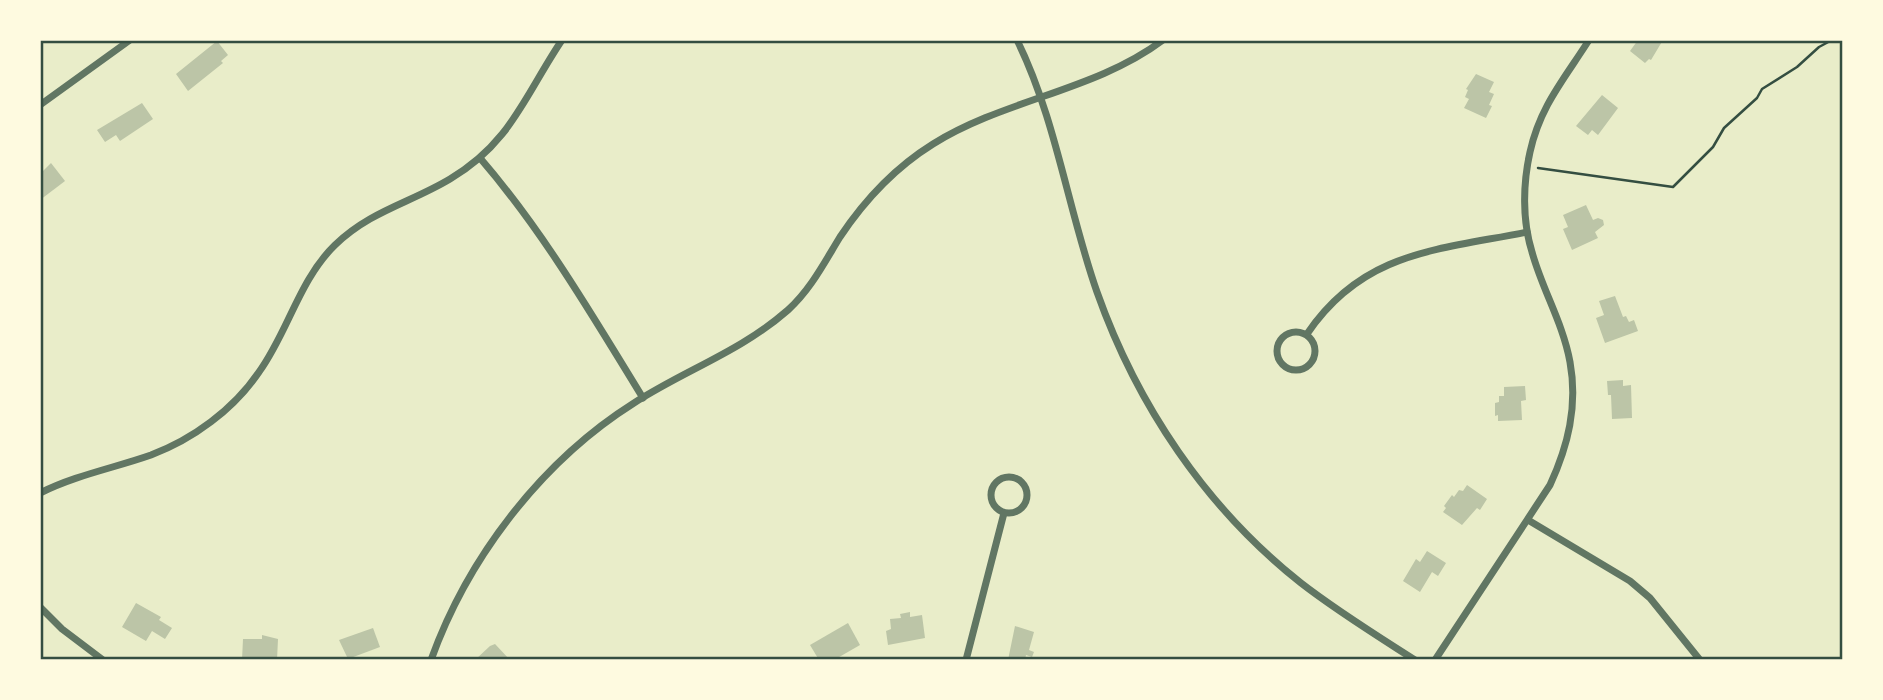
<svg xmlns="http://www.w3.org/2000/svg" width="1883" height="700" viewBox="0 0 1883 700" font-family="'Fira Sans Condensed',sans-serif">
	<rect width="100%" height="100%" fill="#e9edc9"/>
	<g fill="#bcc5a7">
		<path d="M1638 40H1663L1651 60 1649 59 1645 63 1630 51Z"/>
		<path d="M217 41 228 55 221 61 223 63 188 91 176 74Z"/>
		<path d="M1476 74 1494 82 1489 92 1494 94 1489 105 1492 106 1486 118 1464 108 1469 99 1465 97 1468 90 1466 89Z"/>
		<path d="M1602 95 1618 108 1598 135 1592 130 1588 135 1576 126Z"/>
		<path d="M142 103 153 119 120 141 116 135 105 142 97 130Z"/>
		<path d="M51 163 65 181 40 200V174Z"/>
		<path d="M1586 205 1593 220 1598 218 1603 220 1604 225 1595 232 1598 238 1572 250 1563 229 1568 227 1563 215Z"/>
		<path d="M1615 296 1623 317 1626 316 1629 322 1634 320 1638 331 1605 343 1596 318 1604 315 1599 301Z"/>
		<path d="M1623 380V386L1631 385 1632 418 1612 419 1611 395H1608L1607 381Z"/>
		<path d="M1525 386 1526 400 1521 401 1522 420 1498 421V415L1495 416V403L1499 402V396H1504V387Z"/>
		<path d="M1467 485 1487 499 1480 510 1477 508 1462 525 1443 512 1446 508 1444 506 1452 495 1454 497 1459 490 1463 491Z"/>
		<path d="M1427 551 1446 563 1438 576 1432 572 1420 592 1403 581 1416 559 1420 562Z"/>
		<path d="M136 603 161 617 159 620 172 628 165 639 152 631 146 641 122 627Z"/>
		<path d="M910 612V617L922 615 925 638 888 645 886 631 891 629 890 619 901 618 900 614Z"/>
		<path d="M848 623 860 645 834 660H819L810 645Z"/>
		<path d="M1015 626 1034 632 1029 650 1034 652 1032 657 1026 655 1025 660H1008Z"/>
		<path d="M373 628 380 647 348 659 339 640Z"/>
		<path d="M262 635 278 639 277 660H242L243 639H262Z"/>
		<path d="M495 644 510 660H475L490 646Z"/>
	</g>
	<g fill="none" stroke-linecap="round" stroke-linejoin="round">
		<path stroke="#344e41" stroke-width="2.5" d="M1538 168 1673 187 1713 147 1724 128 1757 98 1762 89 1797 67 1819 47 1832 40"/>
		<g stroke="#617663" stroke-width="7">
			<path d="M1017 40C1056 119 1068 210 1097 292 1137 405 1206 508 1301 583 1337 611 1376 635 1415 660"/>
			<path d="M40 105 130 40"/>
			<path d="M480 158C543 231 592 315 643 398"/>
			<circle cx="1296" cy="351" r="19"/>
			<path d="M1307 334C1363 251 1438 250 1527 232"/>
			<circle cx="1009" cy="495" r="18"/>
			<path d="M40 493C76 475 114 468 151 455 193 439 233 410 259 372 288 332 299 280 335 245 370 211 410 203 450 179 511 143 525 95 562 40"/>
			<path d="M1528 520 1630 581 1650 598 1700 660"/>
			<path d="M40 607 62 629 103 660"/>
			<path d="M431 660C468 557 542 461 634 403 687 369 740 352 788 310 811 289 824 263 840 237 864 201 896 167 933 144 1005 99 1095 91 1163 40"/>
			<path d="M966 660 1004 513"/>
			<path d="M1435 660 1550 485C1568 446 1578 406 1570 362 1563 323 1542 289 1532 252 1522 220 1523 183 1530 152 1540 106 1565 78 1589 40"/>
		</g>
	</g>
	<rect width="1883" height="700" fill="none" stroke="#fefae0" stroke-width="84"/>
	<rect x="42" y="42" width="1799" height="616" fill="none" stroke="#344e41" stroke-width="2.5"/>
</svg>
